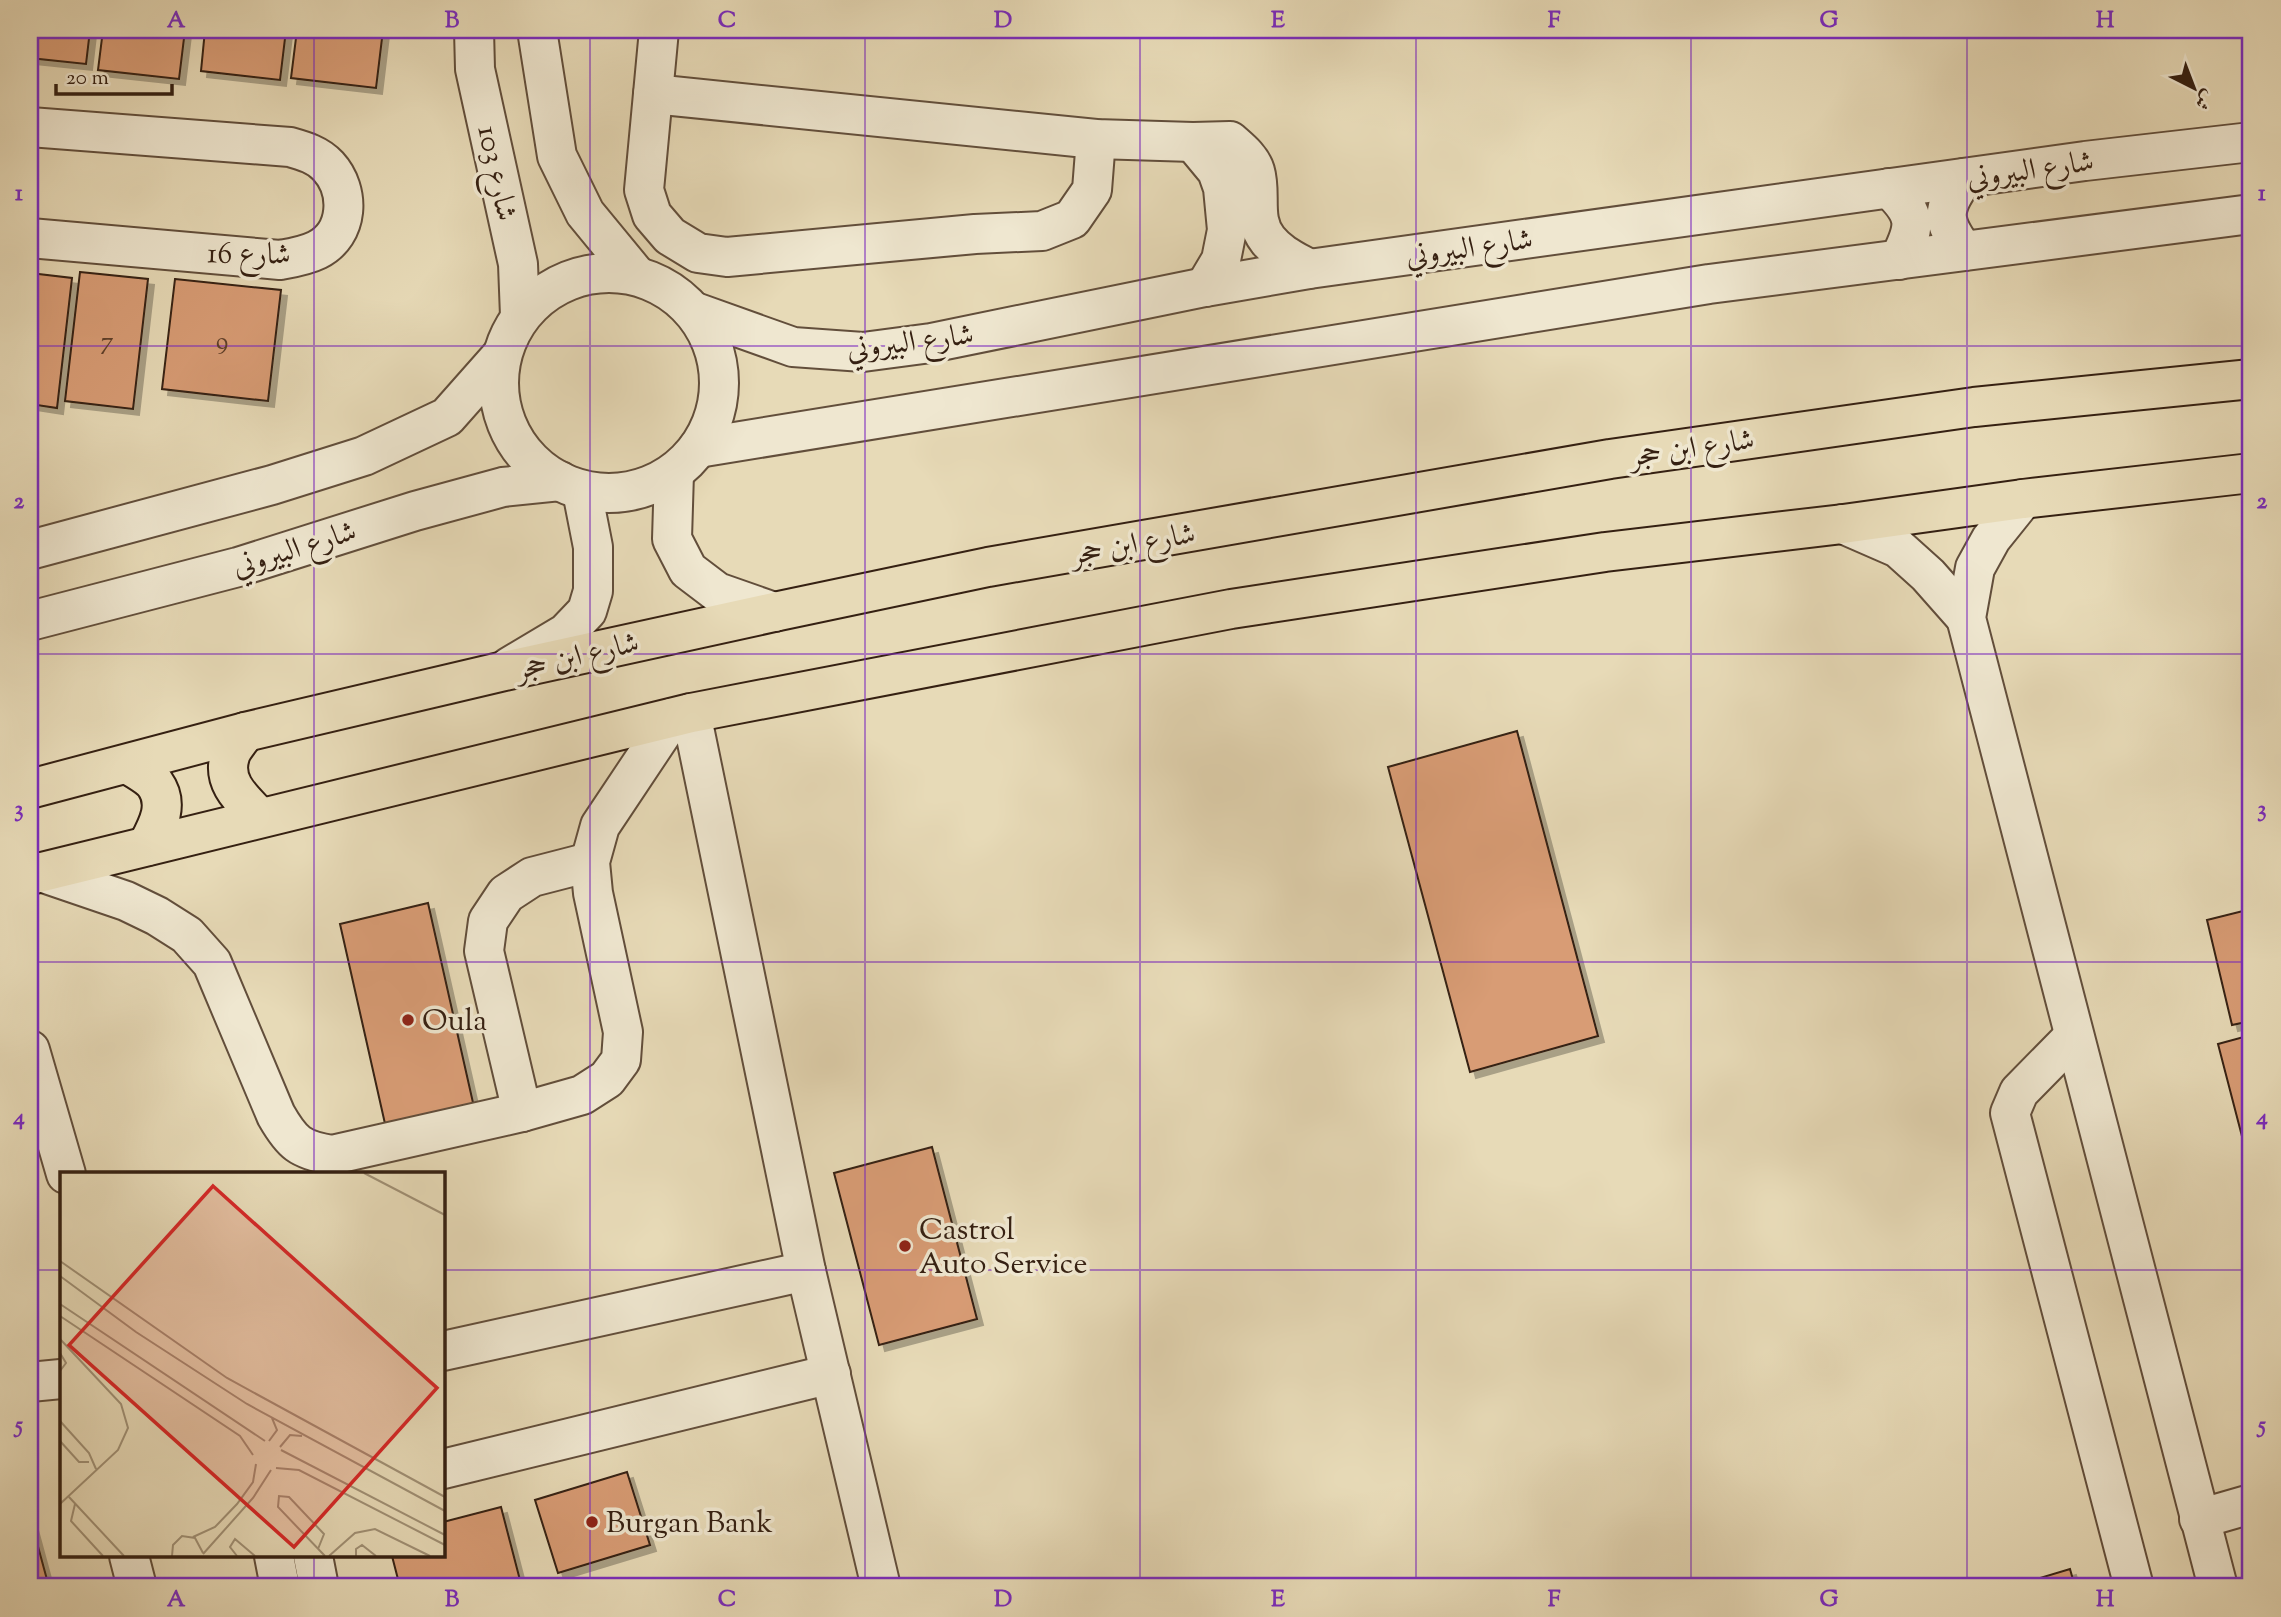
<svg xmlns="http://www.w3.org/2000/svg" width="2281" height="1617" viewBox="0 0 2281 1617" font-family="'Sorts Mill Goudy',Amiri,serif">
	<defs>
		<filter id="shadow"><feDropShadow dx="6" dy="6" stdDeviation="0" flood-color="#0004"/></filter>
	</defs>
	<rect width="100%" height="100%" fill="#e7dab7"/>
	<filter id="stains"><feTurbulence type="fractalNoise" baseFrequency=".00286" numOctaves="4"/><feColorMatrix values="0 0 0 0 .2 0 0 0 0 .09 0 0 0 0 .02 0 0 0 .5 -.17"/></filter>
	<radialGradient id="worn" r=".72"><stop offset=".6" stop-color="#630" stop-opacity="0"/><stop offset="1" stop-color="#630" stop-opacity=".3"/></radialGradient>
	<g fill="#d89c74" stroke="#352012" stroke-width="2" filter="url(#shadow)">
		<path d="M30 30H90L86 64 30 58Z"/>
		<path d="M103 30H185L179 79 98 70Z"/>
		<path d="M205 30H286L280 80 201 71Z"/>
		<path d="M297 30H383L376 88 291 78Z"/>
		<path d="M80 272 148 279 133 409 65 401Z"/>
		<path d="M30 273 72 278 57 408 30 404Z"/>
		<path d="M175 279 281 290 268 401 162 389Z"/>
		<path d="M1517 731 1598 1036 1470 1072 1388 767Z"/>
		<path d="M428 903 476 1116 388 1137 340 924Z"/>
		<path d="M2251 909V1021L2232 1025 2207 920Z"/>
		<path d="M2251 1035V1171L2218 1044Z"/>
		<path d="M932 1147 977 1319 879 1345 834 1173Z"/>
		<path d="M627 1472 650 1545 558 1573 535 1500Z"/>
		<path d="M501 1507 521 1584 508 1587H400L392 1556H443V1522Z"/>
		<path d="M30 1517 49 1587H30Z"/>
		<path d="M2070 1569 2075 1587H2010Z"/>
	</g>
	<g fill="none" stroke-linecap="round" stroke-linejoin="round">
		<g stroke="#624e3b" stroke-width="42">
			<g id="minor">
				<path d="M474 30 475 69 518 264 520 316"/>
				<path d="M537 30 557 156 585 213 636 275"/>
				<path d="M659 30 644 190 652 215 670 236 698 253 727 257 975 234 1042 231 1072 219 1092 190 1096 139"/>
				<path d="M653 94 1096 139 1193 142 1230 141C1239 149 1251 158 1255 171 1262 194 1251 219 1268 240 1279 254 1295 261 1309 269"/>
				<path d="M30 127 290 147C304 151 318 155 328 166 351 191 349 234 317 250 305 256 292 258 280 260L30 238"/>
				<path d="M1193 142 1217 171 1223 188 1227 230 1221 260 1205 287"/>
				<path d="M1964 178C1941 210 1941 220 1964 251"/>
				<path d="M1889 188C1918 216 1916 226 1899 260"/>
				<circle cx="609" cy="383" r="110"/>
				<path d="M695 312 793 347 863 352 931 343 1205 287 1309 269 2085 161 2251 142"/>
				<path d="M698 448 1709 284 2251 214"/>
				<path d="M674 473 672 539 688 570 717 592 774 612"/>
				<path d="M2023 499 1991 539 1975 568 1966 618 2218 1587"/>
				<path d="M1843 524 1898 548 1928 575 1966 618"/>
				<path d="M30 550 272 485 364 456 447 417 501 356"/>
				<path d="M30 621 238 567 415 511 503 487 560 481"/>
				<path d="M509 667 566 633 587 611 593 591V547L582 491"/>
				<path d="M691 713 806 1271 881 1587"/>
				<path d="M41 872 126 901 157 916 187 935 212 963 276 1115C292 1143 300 1150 332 1155L522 1112 582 1095 607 1079 621 1060 623 1032 593 893 590 862 600 826 672 718"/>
				<path d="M2074 1036 2019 1092 2010 1113 2134 1587"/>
				<path d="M30 1050 66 1174"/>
				<path d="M522 1112 484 951 488 921 506 894 532 877 590 862"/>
				<path d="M443 1351 806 1271"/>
				<path d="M30 1382 61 1379"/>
				<path d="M443 1469 831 1374"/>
				<path d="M2199 1519 2251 1504"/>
				<path d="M129 1556 137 1587"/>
				<path d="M274 1556 280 1587"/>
				<path d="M313 1556 319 1587"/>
			</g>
		</g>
		<g stroke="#352012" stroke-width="42">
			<g id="major">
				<path d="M245 732C241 739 232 748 230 756 221 783 244 801 260 818"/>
				<path d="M128 764C136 770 149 776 155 784 170 805 157 827 147 846"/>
				<path d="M30 789 245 732 500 672 774 612 988 567 1610 459 1974 407 2251 379"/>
				<path d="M30 875 691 713 1231 609 1605 552 1843 524 2023 499 2251 473"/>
			</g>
		</g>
		<use href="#minor" stroke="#efe7d0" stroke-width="38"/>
		<use href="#major" stroke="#e7dab7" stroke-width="38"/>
	</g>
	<path fill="none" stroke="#7b2cbf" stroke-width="2" stroke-opacity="0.55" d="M314 30V1174M590 30V1587M865 30V1587M1140 30V1587M1416 30V1587M1691 30V1587M1967 30V1587M30 346H2251M30 654H2251M30 962H2251M30 1270H61M443 1270H2251M314 1556V1587"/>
	<g fill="#8f2418" stroke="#efe7d0" stroke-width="2.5">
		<circle cx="408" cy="1020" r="7"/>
		<circle cx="905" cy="1246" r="7"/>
		<circle cx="592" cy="1522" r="7"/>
	</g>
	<g text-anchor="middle" stroke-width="7" stroke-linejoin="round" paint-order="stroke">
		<g font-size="26" fill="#5e3f2a">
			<text x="107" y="349">7</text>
			<text x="222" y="349">9</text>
		</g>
		<g font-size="30" fill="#352012" stroke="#efe7d0">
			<text transform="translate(2030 169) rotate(-8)" y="10">شارع البيروني</text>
			<text transform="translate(498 173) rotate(78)" y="10">شارع 103</text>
			<text transform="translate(1469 247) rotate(-8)" y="10">شارع البيروني</text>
			<text transform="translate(249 253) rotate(1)" y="10">شارع 16</text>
			<text transform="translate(910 341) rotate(-7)" y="10">شارع البيروني</text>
			<text transform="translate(1692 447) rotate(-8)" y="10">شارع ابن حجر</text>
			<text transform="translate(1133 543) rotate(-10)" y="10">شارع ابن حجر</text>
			<text transform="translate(294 548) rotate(-17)" y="10">شارع البيروني</text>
			<text transform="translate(577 655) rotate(-13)" y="10">شارع ابن حجر</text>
		</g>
		<g font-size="30" fill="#352012" stroke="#efe7d0" text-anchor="start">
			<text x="422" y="1030">Oula</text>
			<text x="919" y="1239">Castrol<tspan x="919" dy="34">Auto Service</tspan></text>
			<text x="606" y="1532">Burgan Bank</text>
		</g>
	</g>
	<g transform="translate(60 1172)">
		<rect width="385" height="385" fill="#e7dab7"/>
		<path fill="none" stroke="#a09075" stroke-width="2" d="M304 1 385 43M0 89 167 206 385 325M0 104 76 160 187 232 385 339M0 132 205 269M0 144 180 264 193 283M0 167 61 232 68 256 58 278 0 332M0 181 6 191 0 199M0 249 29 281 36 297M0 269 19 290H29M209 269 217 258 212 246M220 275 230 263 242 264M221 278 385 363M216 296 239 298 385 373M9 325 64 384M15 332 11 349 43 384M133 365 155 355 177 332 193 310 196 292M258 377 264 362 229 325 219 324 218 335 265 384M143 382 193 326 211 298M112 384 113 373 122 364 135 366 143 381M177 384 170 375 175 367 195 384M269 384 295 361 315 357 370 384M296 384V377L302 373 316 384"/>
		<path fill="#d62828" fill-opacity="0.15" stroke="#d62828" stroke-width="3.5" d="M153 14 377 216 234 375 9 173Z"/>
		<rect width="385" height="385" fill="none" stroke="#352012" stroke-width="3.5"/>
	</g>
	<rect width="2281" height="1617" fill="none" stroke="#e7dab7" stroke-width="77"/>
	<g transform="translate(2194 88) rotate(138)" stroke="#efe7d0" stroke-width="5" paint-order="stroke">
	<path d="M0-5L12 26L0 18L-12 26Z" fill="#352012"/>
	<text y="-10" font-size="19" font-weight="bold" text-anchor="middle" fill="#352012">ش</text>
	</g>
	<path d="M56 84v10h116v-10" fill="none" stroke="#352012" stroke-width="3.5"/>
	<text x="66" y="84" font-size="21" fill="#352012" stroke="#efe7d0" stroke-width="5" paint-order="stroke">20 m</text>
	<rect x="38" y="38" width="2204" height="1540" fill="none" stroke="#7b2cbf" stroke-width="2.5"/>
	<g font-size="23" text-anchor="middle" font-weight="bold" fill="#7b2cbf">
		<text x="176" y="27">A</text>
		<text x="452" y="27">B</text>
		<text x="727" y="27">C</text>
		<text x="1003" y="27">D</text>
		<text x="1278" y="27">E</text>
		<text x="1554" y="27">F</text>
		<text x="1829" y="27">G</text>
		<text x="2105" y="27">H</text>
		<text x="19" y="200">1</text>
		<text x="2262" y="200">1</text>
		<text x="19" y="508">2</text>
		<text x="2262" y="508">2</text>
		<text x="19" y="816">3</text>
		<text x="2262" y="816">3</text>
		<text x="19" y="1124">4</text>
		<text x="2262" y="1124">4</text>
		<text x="19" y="1432">5</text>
		<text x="2262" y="1432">5</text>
		<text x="176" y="1606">A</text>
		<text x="452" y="1606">B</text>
		<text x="727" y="1606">C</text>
		<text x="1003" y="1606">D</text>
		<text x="1278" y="1606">E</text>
		<text x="1554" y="1606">F</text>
		<text x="1829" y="1606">G</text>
		<text x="2105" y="1606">H</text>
	</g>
	<rect width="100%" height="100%" filter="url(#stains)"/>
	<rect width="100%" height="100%" fill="url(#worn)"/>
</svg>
